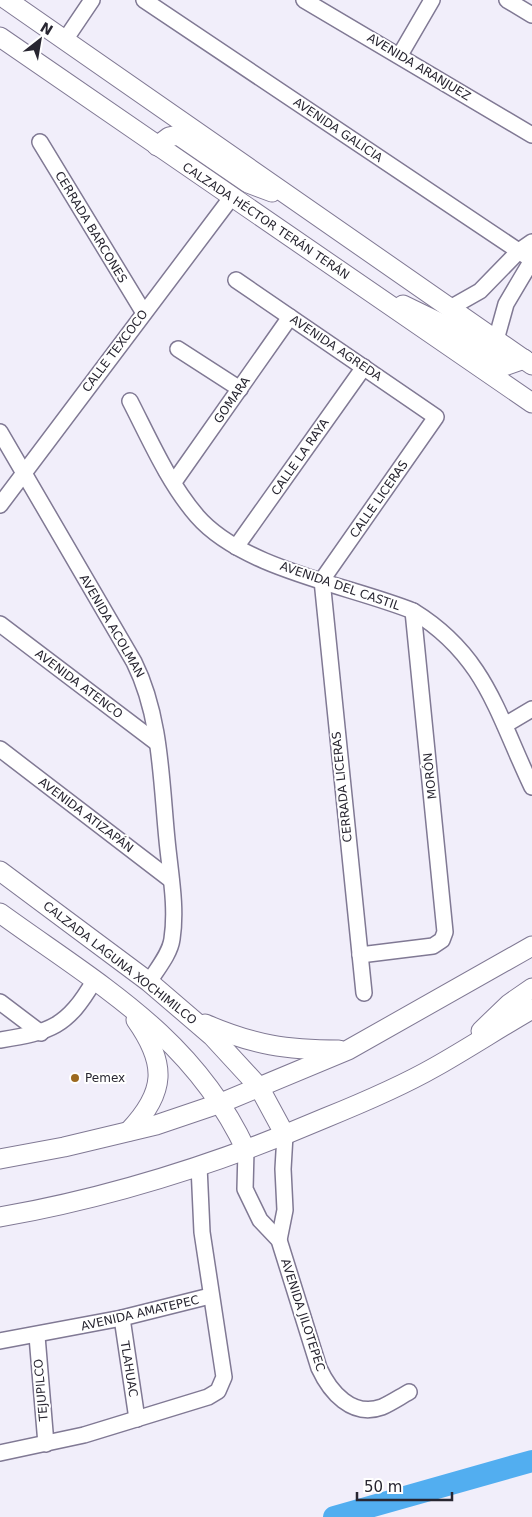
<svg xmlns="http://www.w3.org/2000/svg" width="532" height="1517" viewBox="0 0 532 1517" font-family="'DejaVu Sans',sans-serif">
	<rect width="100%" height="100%" fill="#f1eefa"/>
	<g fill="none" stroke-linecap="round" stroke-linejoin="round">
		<path stroke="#52aef0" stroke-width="22" d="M334 1517 532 1461"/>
		<g stroke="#807994" stroke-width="18">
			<g id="minor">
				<path d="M144 0 532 260"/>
				<path d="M304 0 532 135"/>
				<path d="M507 0 532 15"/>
				<path d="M65 40 92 0"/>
				<path d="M400 55 432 0"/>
				<path d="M40 142 144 313"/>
				<path d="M236 280 436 417 322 580 364 993"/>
				<path d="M450 308 480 291 519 251 532 242"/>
				<path d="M496 340 506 304 532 260"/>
				<path d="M178 349 240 389"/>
				<path d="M130 401C150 440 168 482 197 516 243 569 348 585 413 611 486 656 497 714 532 787"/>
				<path d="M0 432 134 662C161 716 161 780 167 840 170 872 177 907 172 939 170 954 157 969 149 982"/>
				<path d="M174 482 290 317"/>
				<path d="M0 505 231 198"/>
				<path d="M236 547 364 367"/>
				<path d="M0 624 157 743"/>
				<path d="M505 725 532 709"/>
				<path d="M0 749 171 880"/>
				<path d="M360 955 433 946 442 940 445 932 413 611"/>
				<path d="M0 1002 41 1033"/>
				<path d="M0 1040C51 1032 67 1027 94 981"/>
				<path d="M246 1150 245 1189 260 1220 279 1240 319 1368C330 1392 352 1418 382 1407 391 1403 400 1397 409 1392"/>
				<path d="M279 1240 285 1210 283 1169 285 1135"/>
				<path d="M122 1318 137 1419"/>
				<path d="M37 1336 46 1444"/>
				<path d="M0 1341 122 1318 210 1296"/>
				<path d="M0 1453 84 1435 208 1397 218 1391 224 1377 202 1232 199 1166"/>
			</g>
		</g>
		<g stroke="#807994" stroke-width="21">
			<g id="major">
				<path d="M7 0 532 365"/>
				<path d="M0 37 532 403"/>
				<path d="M157 146 169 137 178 135 248 183 272 192"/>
				<path d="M403 305 438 322 504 366 524 359"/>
				<path d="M0 871 149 982 212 1036 259 1087 285 1135"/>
				<path d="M0 913C98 984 193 1036 246 1150"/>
				<path d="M205 1024C254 1045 286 1050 339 1050"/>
				<path d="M481 1031 509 1004 532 988"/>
				<path d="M129 1131C166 1092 167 1064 136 1020"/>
				<path d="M0 1159 64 1147 156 1125 221 1103 348 1050 532 946"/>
				<path d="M0 1217C113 1197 220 1163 325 1118 362 1103 400 1087 435 1067 467 1049 499 1028 532 1009"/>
			</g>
		</g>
		<use href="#minor" stroke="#fff" stroke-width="15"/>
		<use href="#major" stroke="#fff" stroke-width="19"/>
	</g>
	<circle fill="#9c691f" stroke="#fff" stroke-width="2" cx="75" cy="1078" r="5"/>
	<g text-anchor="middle" stroke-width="4" stroke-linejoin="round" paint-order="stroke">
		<g font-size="12" fill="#282631" stroke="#fff">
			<text transform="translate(419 67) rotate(31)" y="4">AVENIDA ARANJUEZ</text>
			<text transform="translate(338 130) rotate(34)" y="4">AVENIDA GALICIA</text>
			<text transform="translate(266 221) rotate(34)" y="4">CALZADA HÉCTOR TERÁN TERÁN</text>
			<text transform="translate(91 227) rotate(59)" y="4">CERRADA BARCONES</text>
			<text transform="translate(336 348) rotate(34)" y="4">AVENIDA AGREDA</text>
			<text transform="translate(115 351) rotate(-53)" y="4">CALLE TEXCOCO</text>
			<text transform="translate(232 400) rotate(-55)" y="4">GOMARA</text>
			<text transform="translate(300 457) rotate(-55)" y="4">CALLE LA RAYA</text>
			<text transform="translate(379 499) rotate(-55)" y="4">CALLE LICERAS</text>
			<text transform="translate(340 586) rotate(19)" y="4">AVENIDA DEL CASTIL</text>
			<text transform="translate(112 626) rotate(60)" y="4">AVENIDA ACOLMAN</text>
			<text transform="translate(79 684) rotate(37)" y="4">AVENIDA ATENCO</text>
			<text transform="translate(430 776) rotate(-96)" y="4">MORÓN</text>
			<text transform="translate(342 787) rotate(-96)" y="4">CERRADA LICERAS</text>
			<text transform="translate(86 815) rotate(37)" y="4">AVENIDA ATIZAPÁN</text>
			<text transform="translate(120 963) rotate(38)" y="4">CALZADA LAGUNA XOCHIMILCO</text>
			<text transform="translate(140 1313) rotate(-13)" y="4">AVENIDA AMATEPEC</text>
			<text transform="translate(303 1315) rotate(72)" y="4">AVENIDA JILOTEPEC</text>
			<text transform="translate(129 1369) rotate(81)" y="4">TLAHUAC</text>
			<text transform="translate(41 1390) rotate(-95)" y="4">TEJUPILCO</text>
		</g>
		<g font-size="12" fill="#282631" stroke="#fff" text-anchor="start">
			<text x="85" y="1082">Pemex</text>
		</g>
	</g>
	<g transform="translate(40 40) rotate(31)" stroke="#ffffff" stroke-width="4" paint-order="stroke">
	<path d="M0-4L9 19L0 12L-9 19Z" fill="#282631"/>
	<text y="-8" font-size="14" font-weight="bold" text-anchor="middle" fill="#282631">N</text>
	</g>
	<path d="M357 1492v8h95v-8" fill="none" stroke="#282631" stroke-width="2.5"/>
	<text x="364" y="1492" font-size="15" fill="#282631" stroke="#ffffff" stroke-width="4" paint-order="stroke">50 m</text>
</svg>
